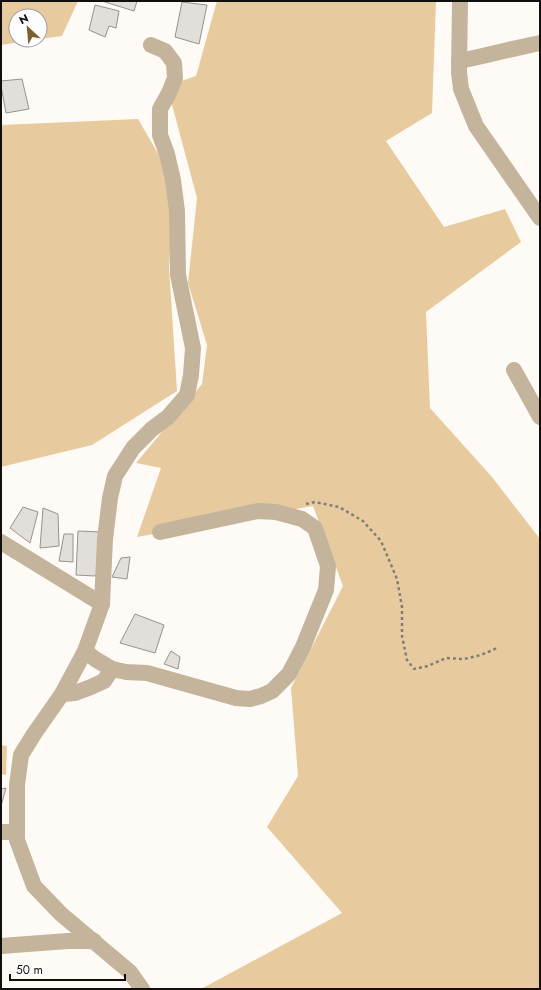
<svg xmlns="http://www.w3.org/2000/svg" width="541" height="990" viewBox="0 0 541 990" font-family="Jost,sans-serif">
	<rect width="100%" height="100%" fill="#fefbf6"/>
	<g fill="#e7cb9f">
		<path d="M1 1H78L62 36 40 39V16H16V40H35L1 45Z"/>
		<path d="M217 1H436L432 113 386 141 444 227 505 209 521 242 426 312 430 408 492 477 540 539V989H201L342 913 267 827 298 776 291 688 343 586 313 506 137 537 161 468 136 463 202 384 207 345 188 283 197 198 167 86 196 76Z"/>
		<path d="M138 119 174 181 169 267 177 391 92 445 1 467V125Z"/>
		<path d="M1 745 7 746 6 775 1 774Z"/>
	</g>
	<g fill="#e2dfda" stroke="#96938e">
		<path d="M102 1H137L134 11Z"/>
		<path d="M182 2 207 5 199 44 175 37Z"/>
		<path d="M95 5 119 11 116 28 109 26 105 37 89 30Z"/>
		<path d="M22 79 29 109 6 113 1 86V81Z"/>
		<path d="M23 507 38 512 30 543 10 528Z"/>
		<path d="M43 508 58 514 59 546 40 548Z"/>
		<path d="M78 531 101 532 100 567 95 576 76 575Z"/>
		<path d="M64 534H73V562L59 561Z"/>
		<path d="M130 557 127 579 112 577 121 558Z"/>
		<path d="M135 614 164 625 155 653 120 643Z"/>
		<path d="M171 651 180 657 178 669 164 664Z"/>
		<path d="M6 788 1 806V789Z"/>
	</g>
	<g fill="none" stroke-linecap="round" stroke-linejoin="round">
		<path stroke="#807e7b" stroke-width="2.5" stroke-dasharray="3 3" stroke-linecap="butt" d="M306 504 315 502 339 507 363 521 381 541 397 579 402 607V636L407 660 414 669 428 666 446 658 464 659 481 655 497 648"/>
		<g stroke="#c4b49b" stroke-width="16">
			<path d="M460 1 459 72 461 89 476 126 540 218"/>
			<path d="M459 61C486 56 513 48 540 43"/>
			<path d="M514 370 540 417"/>
			<path d="M1 542 102 604 85 651 62 694 34 734 21 755 17 785V840L34 886 61 914 130 972 142 989"/>
			<path d="M102 604 105 539 110 498 115 476 133 448 152 429 168 417 187 395 191 375 193 348 178 275 177 211 173 180 167 154 160 135V109L169 93 175 78 174 63 165 51 151 45"/>
			<path d="M85 651 95 659 112 669"/>
			<path d="M62 694 75 693 91 687 104 681 112 669 126 672 147 673 236 698 250 699 261 696 272 691 289 674 303 647 326 590 328 566 315 528 302 519 276 512 258 511 160 532"/>
			<path d="M1 832H17"/>
			<path d="M1 946 68 941H94"/>
		</g>
	</g>
	<rect width="541" height="990" fill="none" stroke="#100f0e" stroke-width="4"/>
	<g transform="translate(28 28) rotate(334)"><circle r="19" fill="#ffffff" stroke="#9f9f9f"/>
	<path d="M0-3L7 15L0 10L-7 15Z" fill="#7c6032"/>
	<text y="-6" font-size="11" font-weight="bold" text-anchor="middle" fill="#100f0e">N</text>
	</g>
	<path d="M10 974v6h115v-6" fill="none" stroke="#100f0e" stroke-width="2"/>
	<text x="16" y="974" font-size="12" fill="#100f0e" stroke="#ffffff" stroke-width="3" paint-order="stroke">50 m</text>
</svg>
